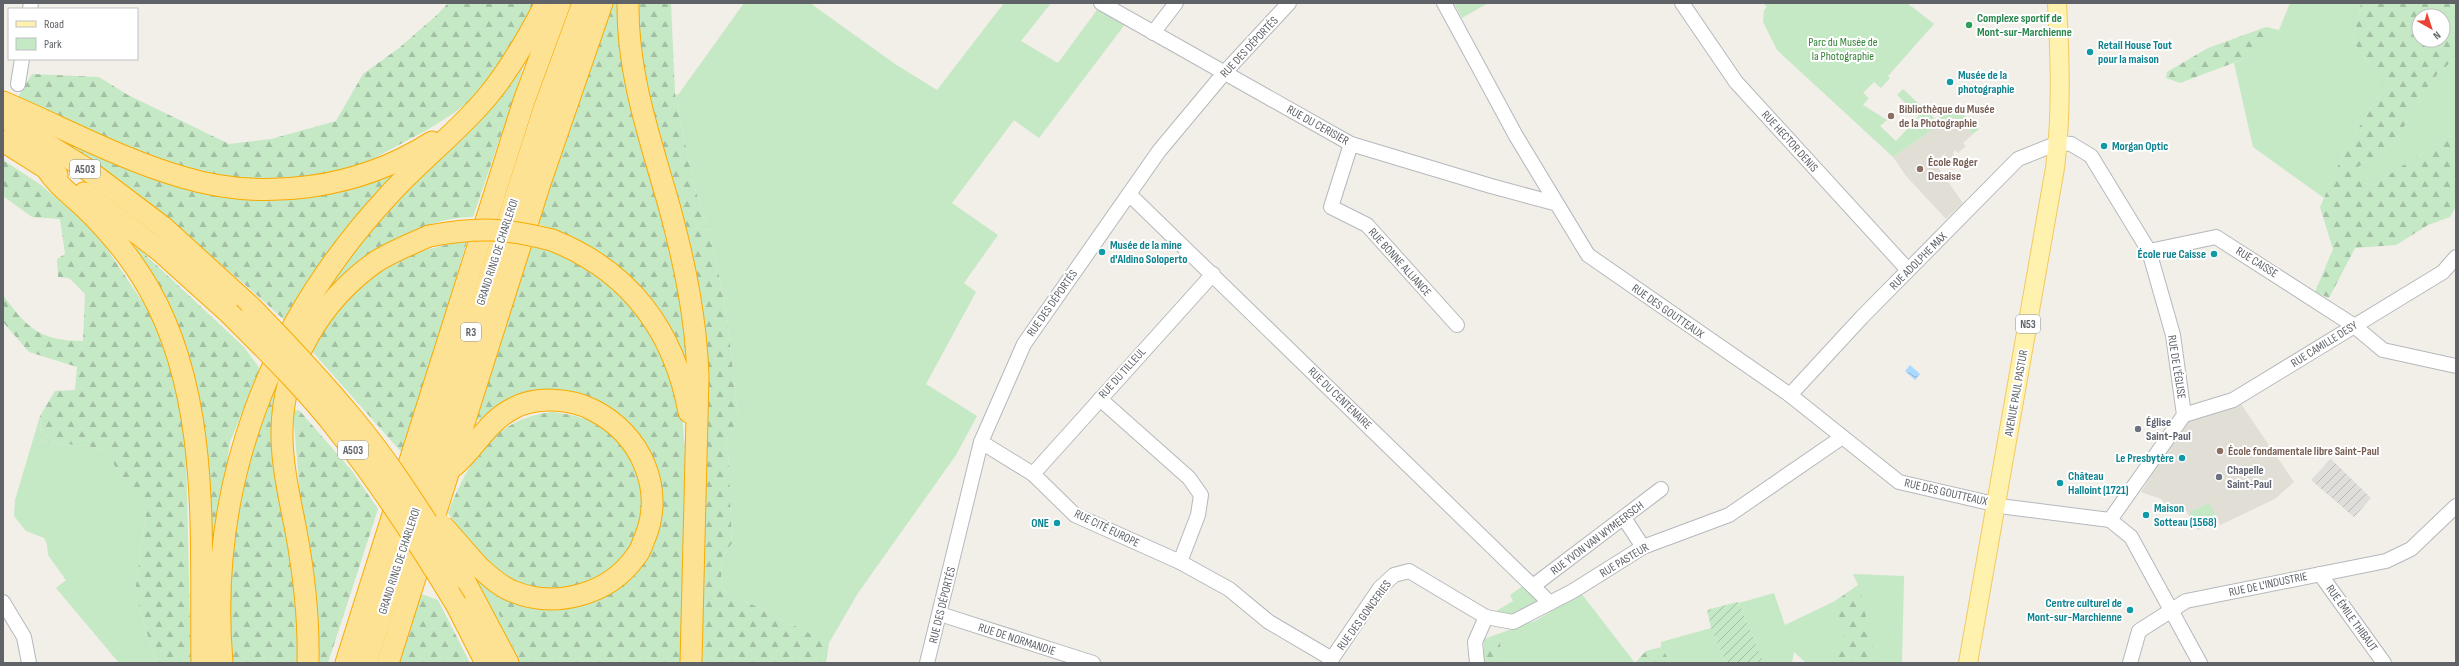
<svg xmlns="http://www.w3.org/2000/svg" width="2459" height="666" viewBox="0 0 2459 666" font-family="'Sofia Sans Condensed',sans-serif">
	<defs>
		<pattern id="industrial-furrows" width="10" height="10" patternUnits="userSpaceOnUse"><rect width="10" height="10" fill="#e0deda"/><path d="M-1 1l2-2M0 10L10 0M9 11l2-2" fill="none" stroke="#b9b8b5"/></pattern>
		<pattern id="forest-firs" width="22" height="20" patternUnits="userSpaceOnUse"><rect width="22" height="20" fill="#c5e8c5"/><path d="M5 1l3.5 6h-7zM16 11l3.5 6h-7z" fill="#a3c0a4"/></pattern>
		<pattern id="garden-furrows" width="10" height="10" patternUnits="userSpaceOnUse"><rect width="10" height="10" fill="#c5e8c5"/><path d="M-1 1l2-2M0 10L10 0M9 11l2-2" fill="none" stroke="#a3c0a4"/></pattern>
		<pattern id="water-waves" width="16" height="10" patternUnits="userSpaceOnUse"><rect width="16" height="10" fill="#aadaff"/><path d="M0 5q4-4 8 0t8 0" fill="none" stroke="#8eb4d2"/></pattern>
	</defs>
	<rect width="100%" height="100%" fill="#f1efe8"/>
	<path fill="url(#industrial-furrows)" d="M2331 459 2371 498 2354 517 2311 480Z"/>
	<g fill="#e1ded6">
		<path d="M1951 117 1957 119 1973 134 1963 143 1966 146 1958 153 1955 150 1953 153 1954 155 1948 160 1944 156 1946 152 1935 163 1963 203 1946 219 1906 176 1893 157Z"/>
		<path d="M2239 401 2294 482 2275 499 2220 525 2218 519 2198 530 2183 506 2172 512 2161 499 2141 492 2186 419Z"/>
	</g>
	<g fill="#c5e8c5">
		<path d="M744 3H810L895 64 937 90 1004 3H1051L1021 41 1058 63 1097 10 1126 23 1039 138 1014 120 952 203 998 235 964 283 976 292 926 384 977 416 956 455 858 593 829 643 721 589 722 557 732 543 728 450 726 442 738 417 727 316 714 251 693 182 675 94 678 95Z"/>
		<path d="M1454 3H1488L1462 18Z"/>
		<path d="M1763 3H1907L1934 24 1888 76 1890 78 1881 88 1874 82 1863 93 1869 98 1863 105 1887 120 1880 126 1896 141 1919 116 1897 95 1903 89 1936 120 1950 106 1957 109 1979 129 1973 134 1957 119 1951 117 1893 157 1777 50 1763 22 1764 10 1767 7Z"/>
		<path d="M2290 3H2361L2353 41 2384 86 2344 152 2324 198 2253 147 2234 63 2257 54 2279 30Z"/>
		<path d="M526 57 515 94 508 82Z"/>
		<path d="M2456 58V138L2448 136 2373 185 2358 167 2391 147 2438 73Z"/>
		<path d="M40 416 41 440C61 446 88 443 105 451L146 513 135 592 156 663H119L56 588 66 580 48 555 47 544 44 538 26 531 14 516 15 500Z"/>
		<path d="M2209 503 2217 518 2197 527 2190 512Z"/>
		<path d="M471 574 487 586 521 663H518Z"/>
		<path d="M1853 574 1904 576 1902 663H1806L1794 652 1792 663H1764L1739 603 1774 593 1785 625 1835 601 1858 585Z"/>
		<path d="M1527 583 1543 602 1506 618 1493 613 1513 601 1510 595Z"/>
		<path d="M1581 593 1635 663H1502L1500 641 1484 639 1537 620Z"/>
		<path d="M1711 628 1726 663H1671L1661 647V642Z"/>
	</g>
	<g fill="url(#forest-firs)" fill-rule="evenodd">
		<path d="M448 3H536L511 47 479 93 454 113 427 130 365 163 301 180 240 182 164 160 90 133 17 99 32 74 99 77 128 95 229 144 271 139 336 121 363 74 399 48 438 14Z"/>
		<path d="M613 3H621L675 255 693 380C682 356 673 327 657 306 636 279 570 232 537 224Z"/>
		<path d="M637 3H671L675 94 693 182 714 251 727 316 738 417 726 442 728 450 732 543 722 557 721 589 829 643 826 663H702L708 382 703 309 697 277 676 193 661 143 641 58Z"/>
		<path d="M2361 3H2456V58L2438 73 2391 147 2358 167 2373 185 2448 136 2456 138V206L2450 217 2428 225 2396 245 2355 248 2329 298 2315 292 2333 249 2320 207 2344 152 2384 86 2353 41ZM2419 16H2443V40H2419Z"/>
		<path d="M2266 27 2279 30 2257 54 2180 83 2166 78 2167 72 2208 48Z"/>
		<path d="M508 82 515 94 473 217C432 217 387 241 355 264 341 274 330 290 319 302L320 294 384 211Z"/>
		<path d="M27 119 212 193 388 174 395 177 310 280 285 321C205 245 117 183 27 119Z"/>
		<path d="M3 160 41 185 95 231 158 325 185 411 191 663H156L135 592 146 513 105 451C88 443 61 446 41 440L40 416 55 391 75 390 77 367 29 352 3 322V295C27 328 40 341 83 341L85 294 69 278 58 277 57 259 65 254 60 219 32 217 3 196Z"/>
		<path d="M467 241 403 454 310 349C322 332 333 313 347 297 377 264 424 247 467 241Z"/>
		<path d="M532 245 561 253 605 277 652 330 682 411 687 480 684 663H521L486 585 603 594 659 500 592 400 476 420Z"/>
		<path d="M137 247 244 347 260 369 230 442 216 540 205 555 202 438 131 251Z"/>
		<path d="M275 390 276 470 298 609 301 663H231L227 580 234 510 269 398Z"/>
		<path d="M299 410 352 471 378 509 328 663H320L311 563 303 533 293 411Z"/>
		<path d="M552 412C578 415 608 423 624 445 654 487 647 548 601 574 595 578 587 585 580 587 574 588 566 588 559 588 545 589 531 589 518 583 489 571 466 538 448 513 468 462 493 419 552 412Z"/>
		<path d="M1859 585 1876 663H1842L1827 653 1848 648 1835 601Z"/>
		<path d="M421 594 438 600 470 663H398Z"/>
		<path d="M1484 639 1500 641 1502 663H1484Z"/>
		<path d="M1661 647 1671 663H1635L1646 651Z"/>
	</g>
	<path fill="url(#garden-furrows)" d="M1737 602 1739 603 1764 663H1726L1711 628 1707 610Z"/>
	<path fill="url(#water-waves)" d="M1910 365 1920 374 1915 380 1905 371Z"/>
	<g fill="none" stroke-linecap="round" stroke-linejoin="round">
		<g stroke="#b5b8bc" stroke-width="16">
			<g id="minor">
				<path d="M1101 3 1351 144 1491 186 1554 203"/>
				<path d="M1444 3 1516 136 1588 255 1790 395 1899 482 2007 507 2110 520"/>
				<path d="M1682 3 1736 82 1908 270"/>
				<path d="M30 9 31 3"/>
				<path d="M1153 33 1176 3"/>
				<path d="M18 84 22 59"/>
				<path d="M1351 144 1331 207 1367 225 1457 325"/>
				<path d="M1129 194 1550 603"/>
				<path d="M2149 251 2216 237 2353 325 2383 350 2456 366"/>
				<path d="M1790 395 1862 317 2018 159 2058 143 2071 144 2091 156 2149 251 2173 335 2184 415 2110 520"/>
				<path d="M1100 399 1189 478 1201 495 1198 515 1180 562"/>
				<path d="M2184 415 2233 400 2443 272 2456 257"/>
				<path d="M981 442 1033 474 1075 515 1180 562 1229 589 1269 622 1332 659"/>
				<path d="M1033 474 1213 274"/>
				<path d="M1624 518 1643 547"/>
				<path d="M2110 520 2131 537 2200 663"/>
				<path d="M2320 574 2384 663"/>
				<path d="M1533 586 1661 489"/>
				<path d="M3 602 24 637 29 663"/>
				<path d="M940 614 1093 663"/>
				<path d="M927 663 981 442 1024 344 1159 151 1225 72 1289 3"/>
				<path d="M1329 663 1380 588 1394 575 1409 571 1486 617 1513 622 1573 591 1643 547 1729 515 1841 438"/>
				<path d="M1477 663 1475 642 1486 617"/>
				<path d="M2130 663 2139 631 2186 601 2386 561 2411 549 2456 506"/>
			</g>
		</g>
		<g stroke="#f2c960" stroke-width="20">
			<path id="major" d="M1968 663 2055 168C2062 113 2060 58 2057 3"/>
		</g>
		<g stroke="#f9ab00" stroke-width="23">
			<g id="highway">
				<path d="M628 3C627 75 651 141 670 209 685 265 696 318 698 376L691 663"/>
				<path d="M3 102C62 127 120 159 182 177 264 202 358 189 432 142"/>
				<path d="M3 117 85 168 163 227 252 308"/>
				<path d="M3 141 57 175"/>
				<path d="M46 168C56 184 70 194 84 207 109 231 132 259 149 289 212 399 200 541 202 663"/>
				<path d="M84 193 159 250 229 313"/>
				<path d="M552 240C630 271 674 331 689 412"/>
				<path d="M454 466C475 448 486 423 512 409 535 396 570 398 593 410 641 434 666 490 644 540 642 545 640 552 636 556 609 595 555 609 512 591 499 586 488 575 478 566"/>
				<path d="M463 578 508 663"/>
				<path d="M456 604 486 663"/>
				<path d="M222 663C207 487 268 326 387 197 418 162 457 133 487 97 511 68 529 36 546 3"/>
				<path d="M308 663C309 619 304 574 296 531 290 500 282 466 282 435 281 365 321 300 377 261 393 251 411 244 429 236"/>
				<path d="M346 663 524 101 560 3"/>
				<path d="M366 663 544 109 583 3"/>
				<path d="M388 663 540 183 602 3"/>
			</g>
		</g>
		<use href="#minor" stroke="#fff" stroke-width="14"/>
		<use href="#major" stroke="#fff2af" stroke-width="18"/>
		<use href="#highway" stroke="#fde293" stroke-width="21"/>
		<g stroke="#f9ab00" stroke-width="23" stroke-linecap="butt">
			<g id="highway-bridge">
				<path d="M429 236C477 227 505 228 552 240"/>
				<path d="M252 308C287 344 322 381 354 420 395 469 428 525 463 578"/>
				<path d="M229 313C267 351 307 390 340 433 383 487 420 545 456 604"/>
				<path d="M442 525 478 566"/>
			</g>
		</g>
		<use href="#highway-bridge" stroke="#fde293" stroke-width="21"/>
	</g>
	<circle fill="#2e9e5b" stroke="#fff" stroke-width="1.5" cx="1969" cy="25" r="4"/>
	<g fill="#0f9aa8" stroke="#fff" stroke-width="1.5">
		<circle cx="2090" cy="52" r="4"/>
		<circle cx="1950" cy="82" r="4"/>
		<circle cx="2104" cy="146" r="4"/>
		<circle cx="1102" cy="252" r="4"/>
		<circle cx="2214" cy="254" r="4"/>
		<circle cx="2182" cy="458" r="4"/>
		<circle cx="2060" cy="483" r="4"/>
		<circle cx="2146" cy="515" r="4"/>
		<circle cx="1057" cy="523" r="4"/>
		<circle cx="2130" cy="610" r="4"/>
	</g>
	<g fill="#8d6e63" stroke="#fff" stroke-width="1.5">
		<circle cx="1891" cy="116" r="4"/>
		<circle cx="1920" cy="169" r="4"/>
		<circle cx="2220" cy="451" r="4"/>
	</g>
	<g fill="#6b7280" stroke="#fff" stroke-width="1.5">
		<circle cx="2138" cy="429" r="4"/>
		<circle cx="2219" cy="477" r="4"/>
	</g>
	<g text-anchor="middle" stroke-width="4" stroke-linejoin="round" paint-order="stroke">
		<g fill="#fff" stroke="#8f9295" stroke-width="1">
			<rect x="70" y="160" width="30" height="18" rx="3"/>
			<rect x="2016" y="315" width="24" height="18" rx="3"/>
			<rect x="461" y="323" width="20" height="18" rx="3"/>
			<rect x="338" y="441" width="30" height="18" rx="3"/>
		</g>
		<g font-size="11" font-weight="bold" fill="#5f6368">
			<text x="85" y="173">A503</text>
			<text x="2028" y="328">N53</text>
			<text x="471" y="336">R3</text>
			<text x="353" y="454">A503</text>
		</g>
		<g font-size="12" font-weight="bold" fill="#27864d" stroke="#fff" text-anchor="start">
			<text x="1977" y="22">Complexe sportif de<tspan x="1977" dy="14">Mont-sur-Marchienne</tspan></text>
		</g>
		<g font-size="12" fill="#348238" stroke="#fff">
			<text x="1843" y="46">Parc du Musée de<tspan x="1843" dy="14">la Photographie</tspan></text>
		</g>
		<g font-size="12" font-weight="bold" fill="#0d838f" stroke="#fff" text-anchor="start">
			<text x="2098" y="49">Retail House Tout<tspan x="2098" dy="14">pour la maison</tspan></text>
			<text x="1958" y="79">Musée de la<tspan x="1958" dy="14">photographie</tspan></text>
			<text x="2112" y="150">Morgan Optic</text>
			<text x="1110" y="249">Musée de la mine<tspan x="1110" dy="14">d'Aldino Soloperto</tspan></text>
			<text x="2206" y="258" text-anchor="end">École rue Caisse</text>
			<text x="2174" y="462" text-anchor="end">Le Presbytère</text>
			<text x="2068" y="480">Château<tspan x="2068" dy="14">Halloint (1721)</tspan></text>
			<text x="2154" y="512">Maison<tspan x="2154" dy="14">Sotteau (1568)</tspan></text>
			<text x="1049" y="527" text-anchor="end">ONE</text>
			<text x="2122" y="607" text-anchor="end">Centre culturel de<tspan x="2122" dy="14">Mont-sur-Marchienne</tspan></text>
		</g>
		<g font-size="12" fill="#5f6368" stroke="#fff">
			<text transform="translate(1249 47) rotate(-47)" y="4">RUE DES DÉPORTÉS</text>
			<text transform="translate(1318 125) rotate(29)" y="4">RUE DU CERISIER</text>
			<text transform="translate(1790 141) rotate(48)" y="4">RUE HECTOR DENIS</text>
			<text transform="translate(497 252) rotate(-72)" y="4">GRAND RING DE CHARLEROI</text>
			<text transform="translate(1918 261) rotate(-45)" y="4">RUE ADOLPHE MAX</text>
			<text transform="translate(1400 262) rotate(48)" y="4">RUE BONNE ALLIANCE</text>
			<text transform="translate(2257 262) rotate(32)" y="4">RUE CAISSE</text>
			<text transform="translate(1052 303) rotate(-55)" y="4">RUE DES DÉPORTÉS</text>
			<text transform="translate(1668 311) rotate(35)" y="4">RUE DES GOUTTEAUX</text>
			<text transform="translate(2324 344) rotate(-32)" y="4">RUE CAMILLE DESY</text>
			<text transform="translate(2177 367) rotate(81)" y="4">RUE DE L'ÉGLISE</text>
			<text transform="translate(1122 373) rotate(-48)" y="4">RUE DU TILLEUL</text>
			<text transform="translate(2016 393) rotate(-80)" y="4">AVENUE PAUL PASTUR</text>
			<text transform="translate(1340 398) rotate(44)" y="4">RUE DU CENTENAIRE</text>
			<text transform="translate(1946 492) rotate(13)" y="4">RUE DES GOUTTEAUX</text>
			<text transform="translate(1107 528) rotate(26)" y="4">RUE CITÉ EUROPE</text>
			<text transform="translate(1597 538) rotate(-37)" y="4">RUE YVON VAN WYMEERSCH</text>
			<text transform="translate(1624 560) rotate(-31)" y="4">RUE PASTEUR</text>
			<text transform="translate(399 561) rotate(-72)" y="4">GRAND RING DE CHARLEROI</text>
			<text transform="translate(2268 584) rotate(-12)" y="4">RUE DE L'INDUSTRIE</text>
			<text transform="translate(942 605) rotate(-76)" y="4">RUE DES DÉPORTÉS</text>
			<text transform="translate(1364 615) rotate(-54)" y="4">RUE DES GONCERIES</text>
			<text transform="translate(2352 618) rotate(54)" y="4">RUE ÉMILE THIBAUT</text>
			<text transform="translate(1017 639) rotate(18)" y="4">RUE DE NORMANDIE</text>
		</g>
		<g font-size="12" font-weight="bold" fill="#785e54" stroke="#fff" text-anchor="start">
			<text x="1899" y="113">Bibliothèque du Musée<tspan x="1899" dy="14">de la Photographie</tspan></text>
			<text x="1928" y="166">École Roger<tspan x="1928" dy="14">Desaise</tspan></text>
			<text x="2228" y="455">École fondamentale libre Saint-Paul</text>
		</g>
		<g font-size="12" font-weight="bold" fill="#5b616d" stroke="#fff" text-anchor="start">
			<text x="2146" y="426">Église<tspan x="2146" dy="14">Saint-Paul</tspan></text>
			<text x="2227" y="474">Chapelle<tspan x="2227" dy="14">Saint-Paul</tspan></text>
		</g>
	</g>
	<rect width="2459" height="666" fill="none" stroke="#5f6368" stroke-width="8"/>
	<rect x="8" y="8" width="130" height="52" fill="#ffffff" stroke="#bfc1c3"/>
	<rect x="16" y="21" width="20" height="6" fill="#fff2af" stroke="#bfc1c3"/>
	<text x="44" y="28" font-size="12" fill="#5f6368">Road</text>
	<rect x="16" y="38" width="20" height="12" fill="#c5e8c5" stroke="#bfc1c3"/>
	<text x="44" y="48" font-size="12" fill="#5f6368">Park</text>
	<g transform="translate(2431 28) rotate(141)"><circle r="19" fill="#ffffff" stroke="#bfc1c3"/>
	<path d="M0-3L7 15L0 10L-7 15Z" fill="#ea4335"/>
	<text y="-6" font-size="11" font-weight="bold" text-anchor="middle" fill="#5f6368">N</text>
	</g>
</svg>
